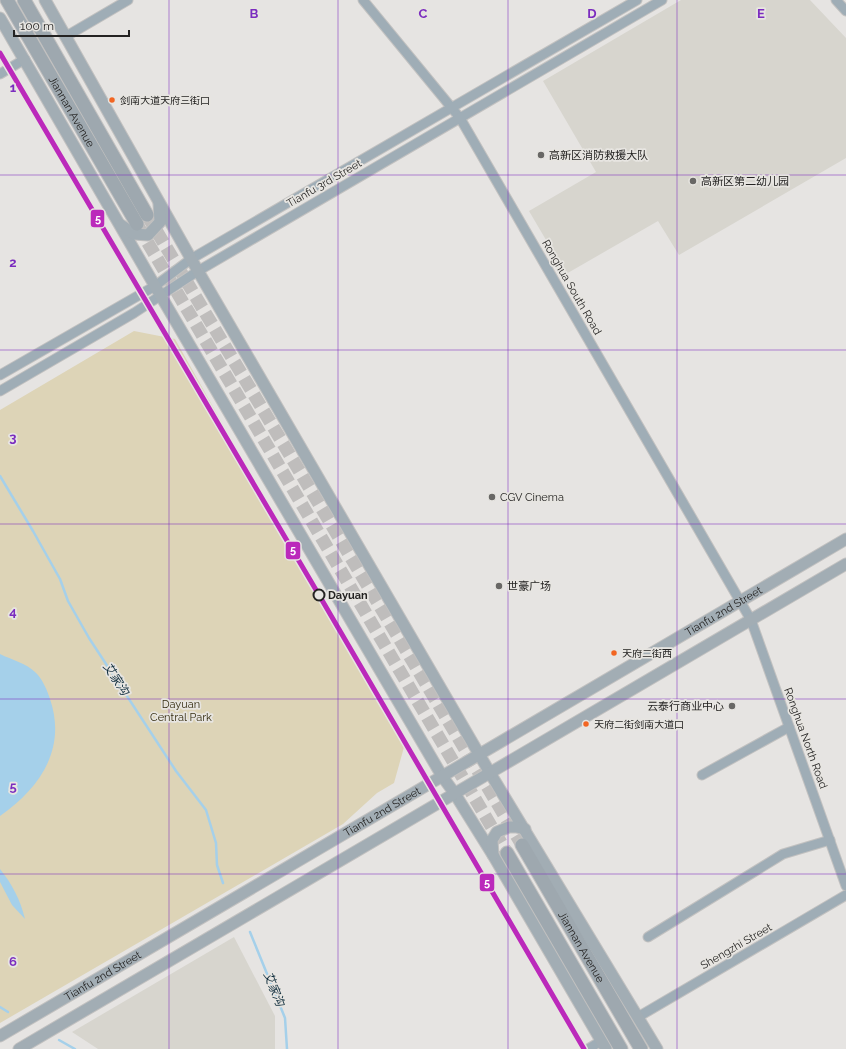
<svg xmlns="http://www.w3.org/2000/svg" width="846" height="1049" viewBox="0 0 846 1049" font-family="Raleway,'Noto Sans SC',sans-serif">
	<rect width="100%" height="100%" fill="#e6e4e2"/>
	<g fill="#d7d5ce">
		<path d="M681 0H810L846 38V158L679 255 658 221 566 274 529 211 596 172 543 81Z"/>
		<path d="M234 937 275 1016V1049H98L72 1032Z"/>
	</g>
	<path fill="#ddd4b7" d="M134 331 175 339 235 446 406 740 394 783 377 793 343 824 0 1023V410Z"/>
	<g fill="#a5d0ea">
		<path d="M0 654C12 660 26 663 35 672 42 678 47 690 50 699 67 749 40 788 0 816Z"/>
		<path d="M0 869C12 884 20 899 25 919L12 905 0 882Z"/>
	</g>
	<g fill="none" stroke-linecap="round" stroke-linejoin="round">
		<g stroke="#a5d0ea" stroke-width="2.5">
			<path d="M0 476 33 531 60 579 68 601 89 638 176 771 206 810 216 843 217 865 223 883"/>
			<path d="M250 932 285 1018 287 1049"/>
			<path d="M0 1007 8 1012"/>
			<path d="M59 1040 75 1049"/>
		</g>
		<g stroke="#bfbdbc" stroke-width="13" stroke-dasharray="13 6" stroke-linecap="butt">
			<path d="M147 215 522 845"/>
			<path d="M138 226 507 853"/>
		</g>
		<g stroke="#c2c1c0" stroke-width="11">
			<g id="minor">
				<path d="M363 0 460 118 751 620 846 886"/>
				<path d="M836 0 846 11"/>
				<path d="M65 37 128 0"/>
				<path d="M0 74 25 59"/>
				<path d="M0 375 155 286 191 259 637 0"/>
				<path d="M0 391 134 313 198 271 662 0"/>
				<path d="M702 775 789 727"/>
				<path d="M648 937 783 854 830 840"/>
				<path d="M638 1017 846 895"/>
				<path d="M588 1049 601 1041"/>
			</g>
		</g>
		<g stroke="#c2c1c0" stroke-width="13">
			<g id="major">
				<path d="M45 0 198 271 490 773 657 1049"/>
				<path d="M0 18 155 286 442 776 455 794 493 855 606 1049"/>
				<path d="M121 225 134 234 148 235 160 222 159 204"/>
				<path d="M493 855 492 840 497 832 509 827H516L525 829"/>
				<path id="s1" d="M0 1036 846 539"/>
				<path d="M19 1049 846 564"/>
			</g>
		</g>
		<g stroke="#c2c1c0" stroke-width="15">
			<g id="highway">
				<path id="s2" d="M7 0 137 224"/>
				<path d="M24 0 147 215"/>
				<path id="s3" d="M522 845 641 1049"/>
				<path d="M507 853 621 1049"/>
			</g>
		</g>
		<use href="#minor" stroke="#9fadb6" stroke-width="9"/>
		<use href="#major" stroke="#a2adb4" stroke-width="11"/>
		<use href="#highway" stroke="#9ea8af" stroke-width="13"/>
		<g stroke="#e7e5e1" stroke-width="8">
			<path id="metro-1" d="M0 53 319 595 584 1049"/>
		</g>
		<use href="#metro-1" stroke="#bb29bb" stroke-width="5"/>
	</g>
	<path fill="none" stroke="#7b2cbf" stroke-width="1" stroke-opacity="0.55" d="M169 0V1049M338 0V1049M508 0V1049M677 0V1049M0 175H846M0 350H846M0 524H846M0 699H846M0 874H846"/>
	<g fill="#f26522" stroke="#e7e5e1" stroke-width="1.5">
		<circle cx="112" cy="100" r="3.5"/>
		<circle cx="614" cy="653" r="3.5"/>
		<circle cx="586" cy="724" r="3.5"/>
	</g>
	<g fill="#686765" stroke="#e7e5e1" stroke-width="1.5">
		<circle cx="541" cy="155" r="4"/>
		<circle cx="693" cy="181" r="4"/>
		<circle cx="492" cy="497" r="4"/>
		<circle cx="499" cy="586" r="4"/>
		<circle cx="732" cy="706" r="4"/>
	</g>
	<circle fill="#e7e5e1" stroke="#242322" stroke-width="2" cx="319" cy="595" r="5.5"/>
	<g text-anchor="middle" stroke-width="3.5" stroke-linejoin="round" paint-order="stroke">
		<g font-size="10" fill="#242322" stroke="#e7e5e1" text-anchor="start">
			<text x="120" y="104">剑南大道天府三街口</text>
			<text x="622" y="657">天府二街西</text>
			<text x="594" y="728">天府二街剑南大道口</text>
		</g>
		<g font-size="11" fill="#242322" stroke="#e7e5e1">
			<text dy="4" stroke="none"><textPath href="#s2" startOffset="129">Jiannan Avenue</textPath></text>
			<text transform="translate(324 183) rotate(-30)" y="4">Tianfu 3rd Street</text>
			<text transform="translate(572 287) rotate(60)" y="4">Ronghua South Road</text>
			<text dy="4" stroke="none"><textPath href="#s1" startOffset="839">Tianfu 2nd Street</textPath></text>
			<text transform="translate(806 738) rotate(70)" y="4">Ronghua North Road</text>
			<text dy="4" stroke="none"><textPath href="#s1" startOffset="443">Tianfu 2nd Street</textPath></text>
			<text transform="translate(736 946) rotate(-30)" y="4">Shengzhi Street</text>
			<text dy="4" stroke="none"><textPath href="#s3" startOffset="118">Jiannan Avenue</textPath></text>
			<text dy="4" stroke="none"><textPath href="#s1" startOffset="119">Tianfu 2nd Street</textPath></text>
		</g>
		<g font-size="11" fill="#242322" stroke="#e7e5e1" text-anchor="start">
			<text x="549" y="159">高新区消防救援大队</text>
			<text x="701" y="185">高新区第二幼儿园</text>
			<text x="500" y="501">CGV Cinema</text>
			<text x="507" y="590">世豪广场</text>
			<text x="724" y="710" text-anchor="end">云泰行商业中心</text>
		</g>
		<g font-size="11" font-weight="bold" fill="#242322" stroke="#e7e5e1" text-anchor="start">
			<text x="328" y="599">Dayuan</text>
		</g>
		<g font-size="11" fill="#342c0f" stroke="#e7e5e1">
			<text x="181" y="708">Dayuan<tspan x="181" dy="13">Central Park</tspan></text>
		</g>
		<g font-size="12" font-style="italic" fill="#122f3f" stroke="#e7e5e1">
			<text transform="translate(116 679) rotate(57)" y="4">艾家沟</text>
			<text transform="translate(274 989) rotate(68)" y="4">艾家沟</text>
		</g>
	</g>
	<g font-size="13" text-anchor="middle" font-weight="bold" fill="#7b2cbf" stroke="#e7e5e1" stroke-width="3.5" stroke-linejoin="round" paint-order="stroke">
		<text x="254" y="18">B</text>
		<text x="423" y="18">C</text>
		<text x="592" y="18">D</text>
		<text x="761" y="18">E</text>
		<text x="13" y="92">1</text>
		<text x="13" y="267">2</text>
		<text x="13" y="442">3</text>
		<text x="13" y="616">4</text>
		<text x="13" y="791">5</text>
		<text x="13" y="966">6</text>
	</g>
	<g stroke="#e7e5e1" stroke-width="1.5">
		<rect x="90" y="209" width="15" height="19" rx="4" fill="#bb29bb"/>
		<rect x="285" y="541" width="16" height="19" rx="4" fill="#bb29bb"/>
		<rect x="479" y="873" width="16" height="19" rx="4" fill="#bb29bb"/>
	</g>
	<g font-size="11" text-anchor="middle" font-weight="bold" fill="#fff">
		<text x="98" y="223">5</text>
		<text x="293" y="554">5</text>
		<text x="487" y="887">5</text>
	</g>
	<path d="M14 30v6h115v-6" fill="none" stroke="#242322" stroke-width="2"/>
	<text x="20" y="30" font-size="12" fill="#242322" stroke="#e7e5e1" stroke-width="3" paint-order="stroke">100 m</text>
</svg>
